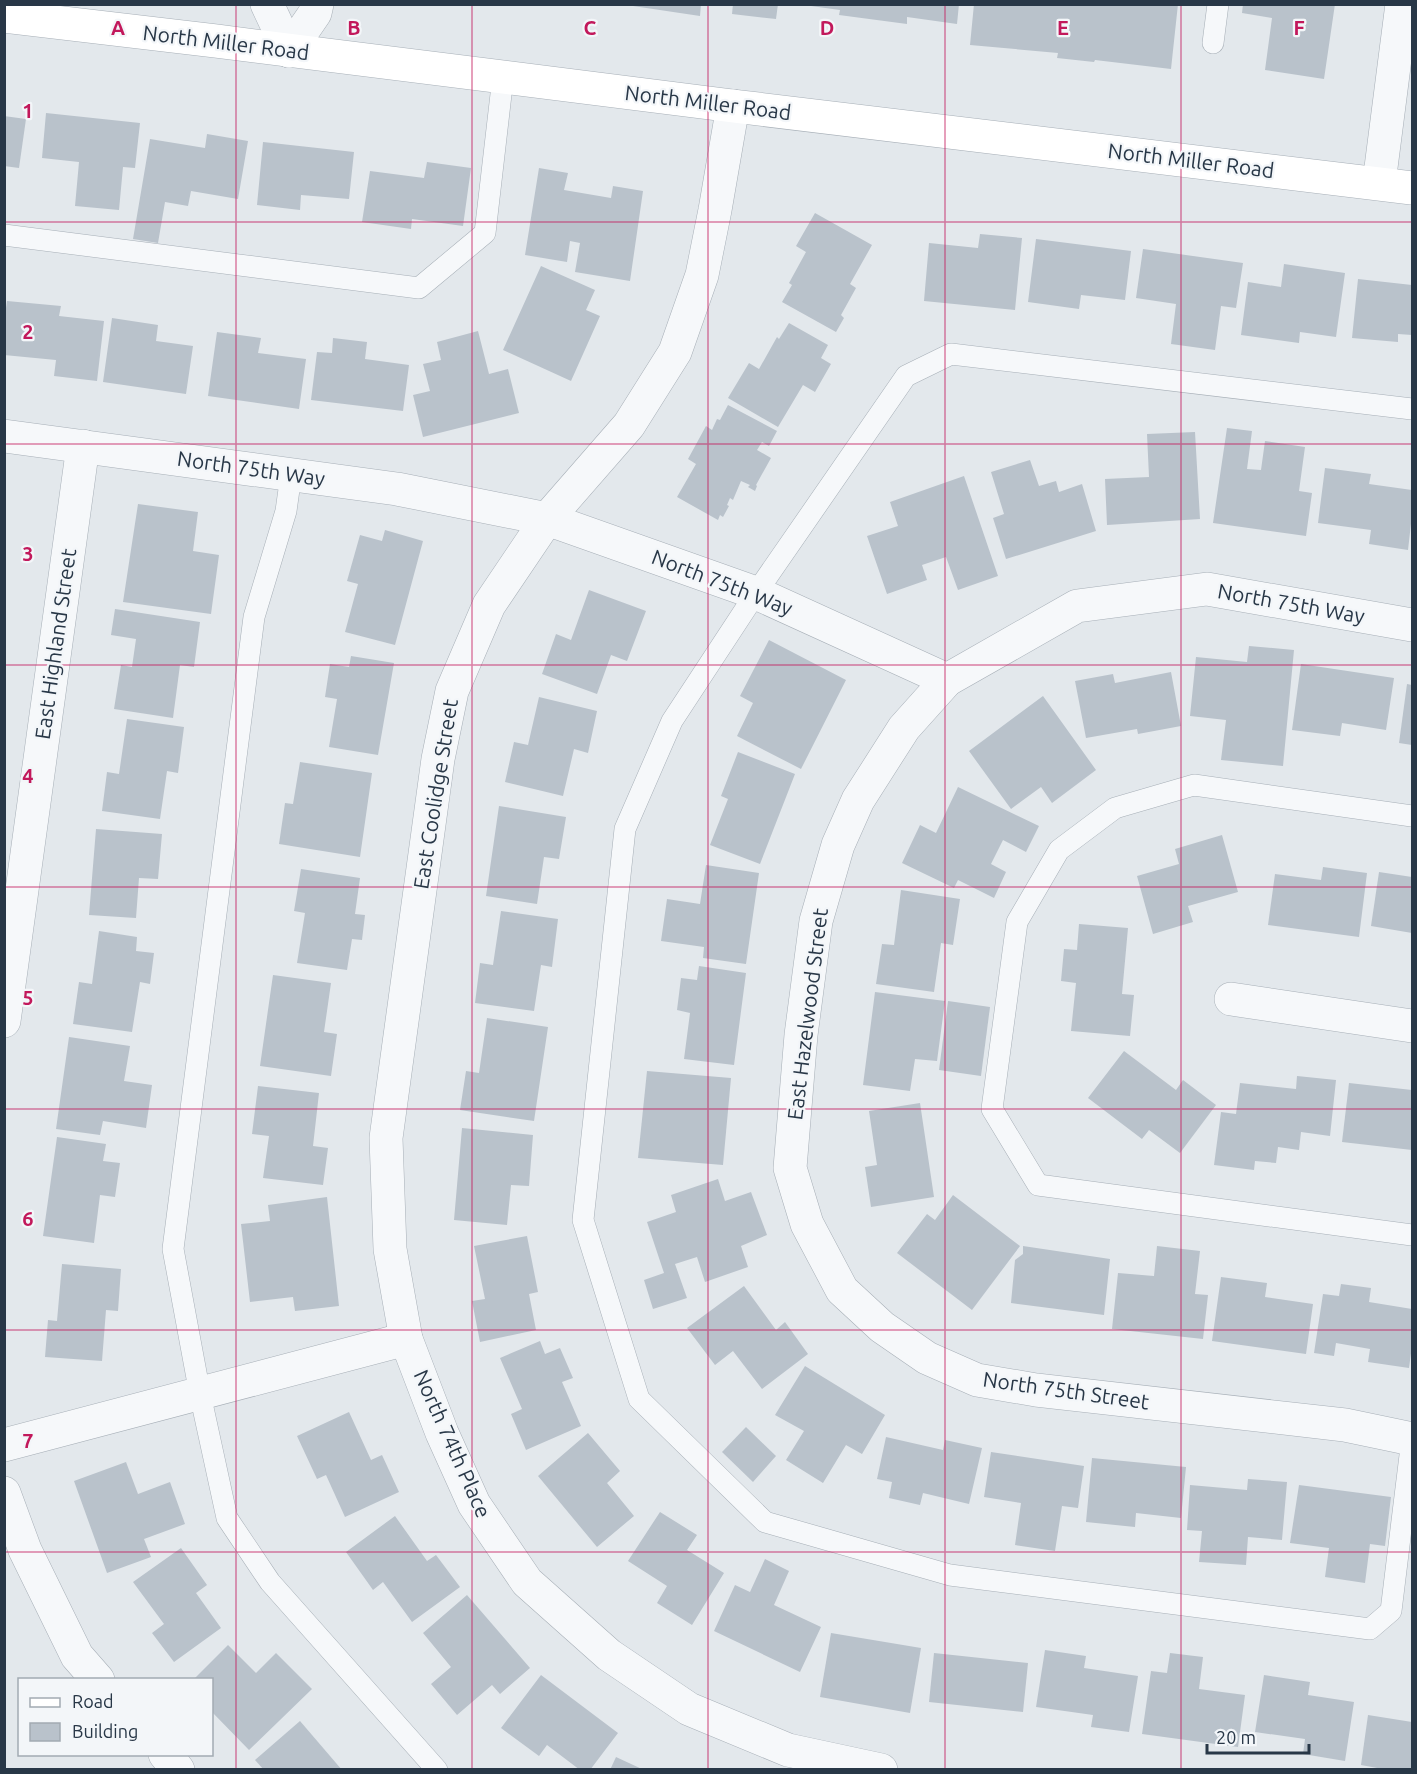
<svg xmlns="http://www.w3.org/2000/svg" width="1417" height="1774" viewBox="0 0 1417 1774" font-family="Ubuntu,sans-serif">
	<rect width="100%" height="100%" fill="#e3e8ec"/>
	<g fill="#b9c2cb">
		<path d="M634 4H701L700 16 633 6Z"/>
		<path d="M733 4H778L776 19 732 14Z"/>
		<path d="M812 4H959L957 24 907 17V24L839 15 840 10 811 6Z"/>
		<path d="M974 4H1178L1171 69 1095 60 1094 62 1057 58 1058 53 970 45Z"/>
		<path d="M1243 4H1335L1324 79 1265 70 1272 18 1242 13Z"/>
		<path d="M46 113 140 123 135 168 123 167 119 210 75 206 79 162 42 158Z"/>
		<path d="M4 116 26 119 19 168 4 166Z"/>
		<path d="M207 134 248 141 238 199 191 191 188 206 165 202 158 243 133 239 150 139 205 148Z"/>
		<path d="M263 142 354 152 349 199 301 195 300 210 257 205Z"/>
		<path d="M427 162 471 168 463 226 412 219 411 229 362 222 370 171 424 178Z"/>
		<path d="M539 168 568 173 564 190 611 198 613 186 643 191 630 281 575 272 580 243 570 241 567 262 525 255Z"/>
		<path d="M815 213 872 245 850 284 856 288 841 315 844 318 836 332 782 302 792 285 789 283 806 252 796 246Z"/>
		<path d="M980 234 1022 238 1015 310 924 301 929 243 978 248Z"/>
		<path d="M1036 239 1131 251 1125 300 1081 295 1079 309 1028 302Z"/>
		<path d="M1143 249 1243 263 1236 308 1221 306 1215 350 1171 344 1176 304 1136 298Z"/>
		<path d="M1284 264 1345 273 1336 337 1300 332 1299 343 1241 335 1248 282 1281 287Z"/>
		<path d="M541 266 595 290 586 310 600 316 571 381 503 350Z"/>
		<path d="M1358 279 1412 285V335L1398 334V342L1352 338Z"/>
		<path d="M7 301 61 306 59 316 104 321 97 381 54 376 56 360 4 355V322Z"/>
		<path d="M112 318 158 325 156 341 193 346 186 394 103 382Z"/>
		<path d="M789 323 828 345 821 358 831 364 815 392 803 385 778 427 728 398 749 363 759 369 777 337 779 339Z"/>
		<path d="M478 331 489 374 508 369 519 413 423 437 413 395 430 391 423 364 441 360 437 342Z"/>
		<path d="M217 332 261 338 258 353 306 359 299 409 208 396Z"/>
		<path d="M333 338 367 342 365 359 409 365 403 411 311 400 317 352 332 353Z"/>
		<path d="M728 405 777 431 769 446 762 442 757 450 771 458 756 485 757 486 755 491 748 487 750 485 741 481 733 500 730 498 727 505 729 506 723 517 720 515 718 520 677 497 696 464 688 459 706 426 712 430 717 419 720 420Z"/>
		<path d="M1227 428 1252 431 1247 469 1261 470 1265 441 1305 447 1299 491 1312 493 1306 536 1213 523Z"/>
		<path d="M1195 432 1200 519 1107 525 1105 479 1149 477 1147 434Z"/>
		<path d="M1030 460 1039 486 1056 481 1059 492 1082 484 1096 531 1006 559 993 518 1004 514 991 472Z"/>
		<path d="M1325 468 1371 474 1369 484 1412 490V515L1408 550 1369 544 1371 530 1318 523Z"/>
		<path d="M964 476 998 576 958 590 946 557 922 565 927 580 887 594 867 536 898 526 890 502Z"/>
		<path d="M138 504 198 512 193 551 219 555 211 614 123 602Z"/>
		<path d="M385 530 423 541 395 645 345 632 358 584 347 581 360 535 382 541Z"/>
		<path d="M589 590 646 611 627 661 611 655 597 694 542 674 556 634 571 640Z"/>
		<path d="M115 609 200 622 194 667 180 665 173 718 114 709 121 665 132 667 136 639 111 635Z"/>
		<path d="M769 640 846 680 801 769 737 736 753 703 740 696Z"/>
		<path d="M1249 646 1294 650 1283 766 1221 760 1226 720 1190 716 1196 657 1247 662Z"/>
		<path d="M351 656 394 663 378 755 329 747 337 699 325 697 330 664 349 667Z"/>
		<path d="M1301 664 1394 678 1386 730 1342 723 1340 736 1292 730Z"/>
		<path d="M1171 672 1181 726 1138 734 1137 729 1086 738 1075 681 1113 674 1115 683Z"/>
		<path d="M1407 684 1412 685V745L1399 743Z"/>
		<path d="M1043 696 1096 770 1052 803 1041 787 1011 809 969 751Z"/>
		<path d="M539 697 597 711 588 753 574 749 563 796 505 782 514 742 528 745Z"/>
		<path d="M127 719 184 727 178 773 167 771 160 819 102 811 107 772 119 774Z"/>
		<path d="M738 752 795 774 760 864 710 845 728 799 721 796Z"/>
		<path d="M300 762 372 773 360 857 279 844 285 803 293 804Z"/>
		<path d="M958 787 1039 826 1026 852 1003 840 991 864 1006 872 994 898 958 880 954 888 902 863 920 825 936 833Z"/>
		<path d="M499 806 566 817 559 859 544 857 537 904 486 896Z"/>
		<path d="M96 829 162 834 158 879 139 878 136 918 89 915Z"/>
		<path d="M1222 835 1238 892 1188 906 1193 922 1153 934 1137 876 1179 864 1175 849Z"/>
		<path d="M706 865 759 873 746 964 703 958 704 947 661 941 667 899 700 904Z"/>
		<path d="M1323 867 1367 873 1359 937 1268 925 1275 874 1321 880Z"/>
		<path d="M301 869 360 878 355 914 365 915 362 940 352 939 347 970 297 963 305 913 294 911Z"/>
		<path d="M1379 872 1412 877V933L1371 926Z"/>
		<path d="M901 890 960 899 953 945 941 943 934 992 876 984 882 944 894 945Z"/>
		<path d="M501 911 558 919 552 967 541 965 534 1011 475 1003 480 963 493 965Z"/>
		<path d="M1079 924 1128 928 1122 994 1134 995 1130 1036 1071 1031 1076 983 1061 981 1064 949 1077 950Z"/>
		<path d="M99 931 137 937 136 951 154 953 150 984 140 982 132 1032 73 1024 79 982 92 984Z"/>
		<path d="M699 966 746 973 734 1065 684 1059 690 1013 677 1010 681 978 697 980Z"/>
		<path d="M273 975 331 983 324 1032 337 1034 331 1076 260 1066Z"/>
		<path d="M875 992 945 1001 937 1061 915 1059 910 1091 863 1085Z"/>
		<path d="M948 1001 990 1007 981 1076 939 1070Z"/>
		<path d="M487 1018 548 1027 534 1121 460 1110 466 1071 479 1073Z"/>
		<path d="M69 1037 130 1046 124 1081 152 1085 146 1128 103 1121 100 1135 56 1129Z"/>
		<path d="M1124 1051 1176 1090 1183 1080 1216 1105 1180 1153 1149 1130 1142 1139 1088 1098Z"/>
		<path d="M647 1071 731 1078 723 1165 638 1158Z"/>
		<path d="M1297 1076 1336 1080 1330 1136 1301 1132 1299 1150 1278 1147 1276 1163 1255 1161 1254 1170 1214 1165 1221 1112 1236 1114 1240 1083 1296 1089Z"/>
		<path d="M1349 1083 1412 1090V1150L1342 1142Z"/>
		<path d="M258 1086 319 1093 313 1146 328 1148 323 1185 263 1178 269 1136 252 1134Z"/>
		<path d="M920 1103 934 1197 871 1207 865 1167 877 1165 869 1111Z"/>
		<path d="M462 1128 533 1135 529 1186 511 1185 507 1225 454 1220Z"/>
		<path d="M57 1137 106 1144 103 1161 120 1163 115 1197 100 1195 94 1243 43 1236Z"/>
		<path d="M718 1179 725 1201 751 1192 767 1235 741 1246 748 1267 705 1282 697 1257 675 1264 687 1298 653 1309 644 1280 664 1273 647 1222 676 1212 671 1195Z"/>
		<path d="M953 1195 1020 1246 972 1310 897 1253 927 1214 935 1220Z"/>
		<path d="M327 1197 339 1306 295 1311 293 1297 250 1302 241 1224 270 1221 268 1205Z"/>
		<path d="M527 1236 538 1292 529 1294 536 1330 480 1342 472 1301 485 1299 474 1246Z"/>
		<path d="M1023 1246 1110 1259 1104 1315 1011 1303 1015 1260 1023 1254Z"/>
		<path d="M1157 1246 1200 1251 1195 1294 1208 1295 1203 1339 1112 1329 1118 1273 1154 1276Z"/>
		<path d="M62 1264 121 1269 118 1311 106 1310 102 1361 45 1357 48 1320 57 1321Z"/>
		<path d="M1221 1277 1267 1283 1265 1297 1313 1304 1306 1354 1212 1341Z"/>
		<path d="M1341 1284 1371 1288 1369 1302 1412 1309V1346L1409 1368 1368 1362 1370 1349 1336 1343 1334 1356 1314 1353 1323 1294 1339 1296Z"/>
		<path d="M744 1286 776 1330 785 1322 808 1354 762 1389 733 1351 715 1365 687 1328Z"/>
		<path d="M540 1341 545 1354 560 1348 573 1378 562 1382 581 1426 526 1450 511 1414 522 1409 500 1358Z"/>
		<path d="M805 1366 885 1415 862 1454 846 1445 823 1483 786 1460 804 1431 775 1415Z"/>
		<path d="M349 1412 371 1460 382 1455 399 1492 345 1517 326 1475 317 1479 297 1436Z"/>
		<path d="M746 1427 776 1456 753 1482 722 1452Z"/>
		<path d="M588 1433 620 1471 607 1483 634 1516 597 1547 538 1476Z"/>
		<path d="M886 1437 943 1450 945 1440 982 1448 969 1504 923 1493 920 1505 889 1498 892 1482 877 1479Z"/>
		<path d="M991 1452 1084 1466 1078 1508 1062 1506 1055 1551 1015 1545 1021 1503 984 1497Z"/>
		<path d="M1092 1458 1186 1467 1181 1518 1136 1513 1135 1527 1086 1522Z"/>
		<path d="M126 1462 138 1494 170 1482 185 1524 144 1539 151 1557 107 1573 74 1481Z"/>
		<path d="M1248 1479 1287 1482 1282 1540 1248 1537 1246 1565 1199 1562 1202 1531 1187 1530 1190 1485 1247 1490Z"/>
		<path d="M1299 1485 1391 1497 1385 1546 1370 1544 1365 1583 1325 1577 1329 1548 1290 1543Z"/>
		<path d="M660 1512 697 1535 687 1550 724 1573 692 1625 657 1603 667 1586 628 1561Z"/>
		<path d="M395 1516 427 1561 436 1555 460 1587 412 1622 383 1582 373 1590 346 1552Z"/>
		<path d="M181 1548 207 1585 196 1593 221 1628 174 1662 152 1633 164 1624 133 1582Z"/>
		<path d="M765 1559 789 1571 774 1605 821 1627 800 1672 714 1631 735 1585 750 1592Z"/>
		<path d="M467 1595 530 1668 500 1694 492 1685 457 1715 431 1684 451 1667 423 1633Z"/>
		<path d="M831 1633 921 1648 910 1713 820 1697Z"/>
		<path d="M228 1645 256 1673 276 1653 312 1689 249 1750 212 1712V1680H193Z"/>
		<path d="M1045 1650 1086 1656 1084 1668 1138 1676 1129 1732 1091 1727 1093 1715 1036 1707Z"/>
		<path d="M934 1653 1028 1663 1023 1712 929 1702Z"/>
		<path d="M1170 1653 1203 1657 1199 1689 1245 1695 1238 1747 1142 1734 1151 1671 1167 1673Z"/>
		<path d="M541 1675 618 1733 590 1770H580L547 1745 539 1756 501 1728Z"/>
		<path d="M1264 1675 1310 1682 1308 1695 1354 1702 1345 1761 1303 1754 1305 1739 1255 1732Z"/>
		<path d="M1368 1715 1412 1722V1770H1388L1361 1765Z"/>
		<path d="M300 1721 342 1770H264L255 1760Z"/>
		<path d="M616 1757 644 1770H610Z"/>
	</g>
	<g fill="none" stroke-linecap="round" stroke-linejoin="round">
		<g stroke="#a7afb7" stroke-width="22">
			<g id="lane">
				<path d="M1213 43 1218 4"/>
				<path d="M4 235 419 288 485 233 503 77"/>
				<path d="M1412 409 951 354 906 376 756 593 672 721 625 829 583 1220 639 1399 765 1522 950 1575 1370 1629 1391 1611 1412 1439"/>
				<path d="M291 475 286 511 254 617 173 1249 200 1394 227 1518 270 1582 437 1770"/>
				<path d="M1412 816 1194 785 1115 808 1059 850 1017 922 992 1109 1038 1185 1412 1235"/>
			</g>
		</g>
		<g stroke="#a7afb7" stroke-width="34">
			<g id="street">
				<path d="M267 4 289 51"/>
				<path d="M289 51 315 13 317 4"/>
				<path d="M733 106 715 210 702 275 675 352 629 425 547 519 489 605 452 691 438 759 386 1138 390 1249 406 1339 442 1433 474 1504 527 1582 609 1655 689 1709 788 1750 881 1770"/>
				<path d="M1379 183 1402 4"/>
				<path d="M4 436 397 489 547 519 756 593 947 680 1077 606 1207 589 1412 625"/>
				<path d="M947 680 904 728 858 800 838 845 816 921 801 1035 790 1168 807 1224 842 1290 882 1327 927 1358 977 1380 1036 1390 1345 1425 1412 1439"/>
				<path d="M1231 999 1412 1026"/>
				<path d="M4 1021 83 446"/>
				<path d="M4 1445 406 1339"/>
				<path d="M4 1493 25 1550 77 1656 98 1680"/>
				<path d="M165 1754 178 1770"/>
			</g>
		</g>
		<g stroke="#a7afb7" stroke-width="34">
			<path id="secondary" d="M4 16 216 41 733 106 1412 188"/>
		</g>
		<use href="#lane" stroke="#f6f8fa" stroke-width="21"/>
		<use href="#street" stroke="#f6f8fa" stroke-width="33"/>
		<use href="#secondary" stroke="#fff" stroke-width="33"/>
	</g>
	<path fill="none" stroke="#c2185b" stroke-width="1.5" stroke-opacity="0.55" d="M236 4V1770M472 4V1770M708 4V1770M945 4V1770M1181 4V1770M4 222H1412M4 444H1412M4 665H1412M4 887H1412M4 1109H1412M4 1330H1412M4 1552H1412"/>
	<g text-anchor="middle" stroke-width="4.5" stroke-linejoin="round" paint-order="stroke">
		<g font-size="21" fill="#283747" stroke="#f3f6f9">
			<text transform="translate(226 43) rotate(7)" y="7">North Miller Road</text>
			<text transform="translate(708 103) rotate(7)" y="7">North Miller Road</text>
			<text transform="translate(1191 161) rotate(7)" y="7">North Miller Road</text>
			<text transform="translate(251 469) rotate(8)" y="7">North 75th Way</text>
			<text transform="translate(722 583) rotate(21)" y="7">North 75th Way</text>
			<text transform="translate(1291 604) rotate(10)" y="7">North 75th Way</text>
			<text transform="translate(56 644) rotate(-82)" y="7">East Highland Street</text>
			<text transform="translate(436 794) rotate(-81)" y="7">East Coolidge Street</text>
			<text transform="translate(808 1014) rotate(-83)" y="7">East Hazelwood Street</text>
			<text transform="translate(1066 1391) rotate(8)" y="7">North 75th Street</text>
			<text transform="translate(452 1444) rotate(66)" y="7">North 74th Place</text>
		</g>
	</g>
	<g font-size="20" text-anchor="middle" font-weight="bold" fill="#c2185b" stroke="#f3f6f9" stroke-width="4.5" stroke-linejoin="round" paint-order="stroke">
		<text x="118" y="35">A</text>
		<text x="354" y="35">B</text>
		<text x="590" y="35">C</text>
		<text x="827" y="35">D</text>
		<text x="1063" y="35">E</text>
		<text x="1299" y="35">F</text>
		<text x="28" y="118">1</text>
		<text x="28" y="339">2</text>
		<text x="28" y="561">3</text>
		<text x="28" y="783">4</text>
		<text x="28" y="1005">5</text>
		<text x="28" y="1226">6</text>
		<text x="28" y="1448">7</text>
	</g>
	<rect width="1417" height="1774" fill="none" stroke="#283747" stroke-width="12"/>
	<rect x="18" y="1678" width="195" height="78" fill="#f3f6f9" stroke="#a2aab2" stroke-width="1.5"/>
	<rect x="30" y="1698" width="30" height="9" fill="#ffffff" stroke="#a2aab2" stroke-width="1.5"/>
	<text x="72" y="1708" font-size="18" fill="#283747">Road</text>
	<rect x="30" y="1723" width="30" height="18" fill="#b9c2cb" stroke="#a2aab2" stroke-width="1.5"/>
	<text x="72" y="1738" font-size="18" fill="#283747">Building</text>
	<path d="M1207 1744v9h102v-9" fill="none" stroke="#283747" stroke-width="3"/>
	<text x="1216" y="1744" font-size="18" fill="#283747" stroke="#f3f6f9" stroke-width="4.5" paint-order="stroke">20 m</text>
</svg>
